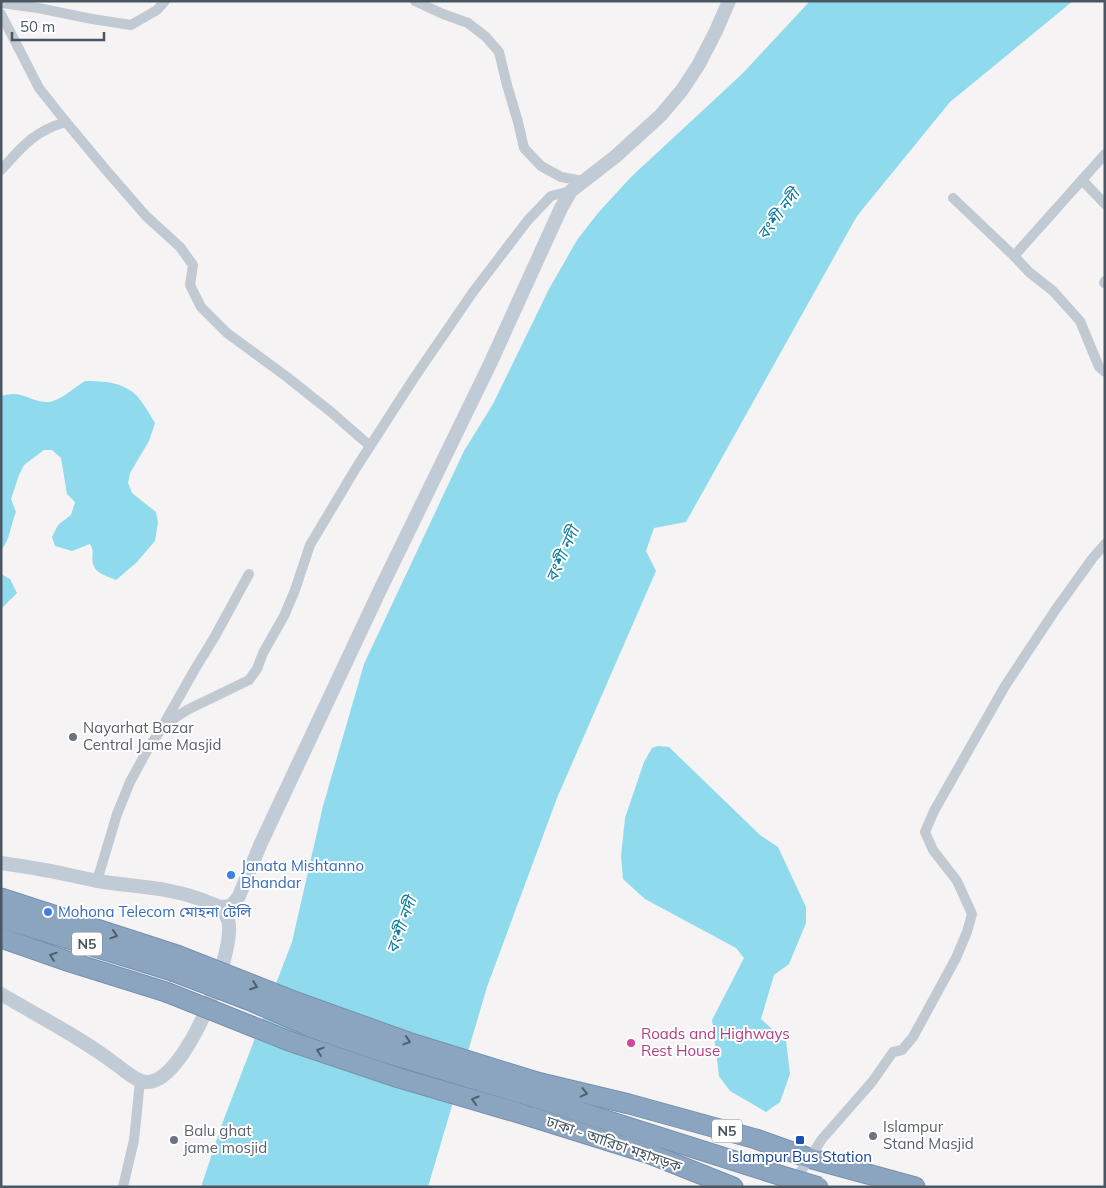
<svg xmlns="http://www.w3.org/2000/svg" width="1106" height="1188" viewBox="0 0 1106 1188" font-family="Mulish,'Noto Sans Bengali',sans-serif">
	<rect width="100%" height="100%" fill="#f5f3f3"/>
	<g fill="#90daee">
		<path d="M810 1H1073L950 102 857 216 686 522 654 528 646 551 656 571 557 798 487 987 428 1187H201L222 1124 292 942 323 806 364 664 464 451 493 404 549 289 577 240 598 213 631 177 742 74Z"/>
		<path d="M85 381C104 381 123 382 137 396 144 404 150 415 155 423L149 441 130 473 128 483 132 493 156 512 158 522 155 541 136 563 116 580C107 576 96 574 93 564 91 555 95 552 90 544L72 551 55 546 52 537 58 525 71 515 75 502 67 494 61 458 52 450H44L24 465 19 475 11 499 16 512C10 526 11 538 1 550V396C5 395 9 394 13 394 25 394 36 403 48 402 59 402 75 387 85 381Z"/>
		<path d="M1 574 10 579 17 593 1 609Z"/>
		<path d="M658 746 669 747 760 835 778 847 806 907V923L789 964 774 975 761 1019 786 1041 790 1074 780 1102 766 1112 730 1091 719 1076 712 1020 744 958 736 948 645 899 623 879 621 856 625 818 644 762 652 748Z"/>
	</g>
	<g fill="none" stroke-linecap="round" stroke-linejoin="round">
		<g stroke="#7690ad" stroke-width="21">
			<g id="highway">
				<path d="M1 898 177 955"/>
				<path d="M1 918 172 971"/>
				<path d="M1 938 70 962 166 992"/>
				<path d="M537 1082 629 1104 756 1139 809 1158 915 1187"/>
				<path d="M536 1098 779 1175"/>
				<path d="M522 1114 650 1154 733 1187"/>
			</g>
		</g>
		<g stroke="#c1cad2" stroke-width="10">
			<path d="M415 1 443 14 468 23 486 37 499 52 507 85 518 122 524 148 541 166 561 177 583 181"/>
			<path d="M1 3 38 8 92 19 131 25 157 10 165 1"/>
			<path d="M1 14 39 88 66 122 106 170 146 216 180 247 193 265 190 285 201 307 227 333 287 377 331 412 370 446"/>
			<path d="M1 170C22 147 34 131 66 122"/>
			<path d="M1082 180 1105 204"/>
			<path d="M953 198 1014 256 1029 272 1053 291 1080 321 1099 367 1105 372"/>
			<path d="M1014 256 1105 154"/>
			<path d="M1104 283 1105 281"/>
			<path d="M165 722 195 669 214 638 249 574"/>
			<path d="M97 881 117 814 130 782 149 747 164 725 187 710 249 680 257 669 263 653 284 616 295 590 310 545 356 468 414 378 473 292 528 220 551 196 571 191"/>
			<path d="M794 1182 822 1139 872 1082 893 1052 902 1050 913 1037 956 958 967 932 972 914 957 881 933 850 925 832 934 811 1005 686 1056 609 1092 559 1105 544"/>
			<path d="M123 1187 134 1140 140 1081"/>
		</g>
		<g stroke="#c1cbd6" stroke-width="14">
			<path d="M1 863C17 865 34 868 50 871 66 874 82 878 98 881 134 887 171 887 205 901 209 903 215 904 219 907 224 910 229 920 229 926 232 958 185 1084 146 1082 135 1081 123 1069 114 1063 80 1037 38 1016 1 994"/>
			<path d="M219 907 231 906 239 896 261 843 380 590 490 364 561 208 571 191 616 156 661 115 682 90 699 64 716 31 729 1"/>
		</g>
		<use href="#highway" stroke="#8ba5c1" stroke-width="19"/>
		<g stroke="#7690ad" stroke-width="21" stroke-linecap="butt">
			<g id="highway-bridge">
				<path d="M177 955 299 1003 408 1042 537 1082"/>
				<path d="M172 971 253 1002 313 1028 383 1052 536 1098"/>
				<path d="M166 992 289 1041 399 1078 522 1114"/>
				<path d="M779 1175 819 1187"/>
			</g>
		</g>
		<use href="#highway-bridge" stroke="#8ba5c1" stroke-width="19"/>
	</g>
	<defs><path id="oneway-chevron" d="M-2-3.5L2.5 0L-2 3.5" fill="none" stroke-width="1.6" stroke-linecap="round" stroke-linejoin="round" transform="scale(1.25)"/></defs>
	<g stroke="#505e6b">
		<use href="#oneway-chevron" transform="translate(114 935) rotate(18)"/>
		<use href="#oneway-chevron" transform="translate(53 956) rotate(-161)"/>
		<use href="#oneway-chevron" transform="translate(254 986) rotate(21)"/>
		<use href="#oneway-chevron" transform="translate(407 1041) rotate(18)"/>
		<use href="#oneway-chevron" transform="translate(320 1051) rotate(-161)"/>
		<use href="#oneway-chevron" transform="translate(584 1093) rotate(13)"/>
		<use href="#oneway-chevron" transform="translate(475 1100) rotate(-164)"/>
	</g>
	<g fill="#6b7280" stroke="#fff" stroke-width="2">
		<circle cx="73" cy="737" r="5"/>
		<circle cx="873" cy="1136" r="5"/>
		<circle cx="174" cy="1140" r="5"/>
	</g>
	<g fill="#3f7fe0" stroke="#fff" stroke-width="2">
		<circle cx="231" cy="875" r="5"/>
		<circle cx="48" cy="912" r="5"/>
	</g>
	<circle fill="#d1479c" stroke="#fff" stroke-width="2" cx="631" cy="1043" r="5"/>
	<rect fill="#1a4fb4" stroke="#fff" stroke-width="2" x="795" y="1135" width="10" height="10" rx="2.5"/>
	<g text-anchor="middle" stroke-width="4" stroke-linejoin="round" paint-order="stroke">
		<g fill="#fff" stroke="#808990" stroke-width="1">
			<rect x="72" y="932.5" width="30" height="23" rx="4"/>
			<rect x="712" y="1119.5" width="30" height="23" rx="4"/>
		</g>
		<g font-size="14" font-weight="bold" fill="#4a5661">
			<text x="87" y="949">N5</text>
			<text x="727" y="1136">N5</text>
		</g>
		<g font-size="15" fill="#5b616d" stroke="#fff" text-anchor="start">
			<text x="83" y="733">Nayarhat Bazar<tspan x="83" dy="17">Central Jame Masjid</tspan></text>
			<text x="883" y="1132">Islampur<tspan x="883" dy="17">Stand Masjid</tspan></text>
			<text x="184" y="1136">Balu ghat<tspan x="184" dy="17">jame mosjid</tspan></text>
		</g>
		<g font-size="15" fill="#366cbe" stroke="#fff" text-anchor="start">
			<text x="241" y="871">Janata Mishtanno<tspan x="241" dy="17">Bhandar</tspan></text>
			<text x="58" y="917">Mohona Telecom মোহনা টেলি</text>
		</g>
		<g font-size="15" fill="#b23c85" stroke="#fff" text-anchor="start">
			<text x="641" y="1039">Roads and Highways<tspan x="641" dy="17">Rest House</tspan></text>
		</g>
		<g font-size="15" fill="#4a5661" stroke="#fff">
			<text transform="translate(614 1144) rotate(19)" y="5">ঢাকা - আরিচা মহাসড়ক</text>
		</g>
		<g font-size="15" fill="#164399" stroke="#fff">
			<text x="800" y="1162">Islampur Bus Station</text>
		</g>
		<g font-size="16" font-style="italic" fill="#0c7c9b" stroke="#fff">
			<text transform="translate(778 214) rotate(-53)" y="6">বংশী নদী</text>
			<text transform="translate(562 554) rotate(-66)" y="6">বংশী নদী</text>
			<text transform="translate(401 925) rotate(-70)" y="6">বংশী নদী</text>
		</g>
	</g>
	<rect width="1106" height="1188" fill="none" stroke="#4a5661" stroke-width="5"/>
	<path d="M12 32v8h92v-8" fill="none" stroke="#4a5661" stroke-width="2.5"/>
	<text x="20" y="32" font-size="15" fill="#4a5661" stroke="#ffffff" stroke-width="4" paint-order="stroke">50 m</text>
</svg>
